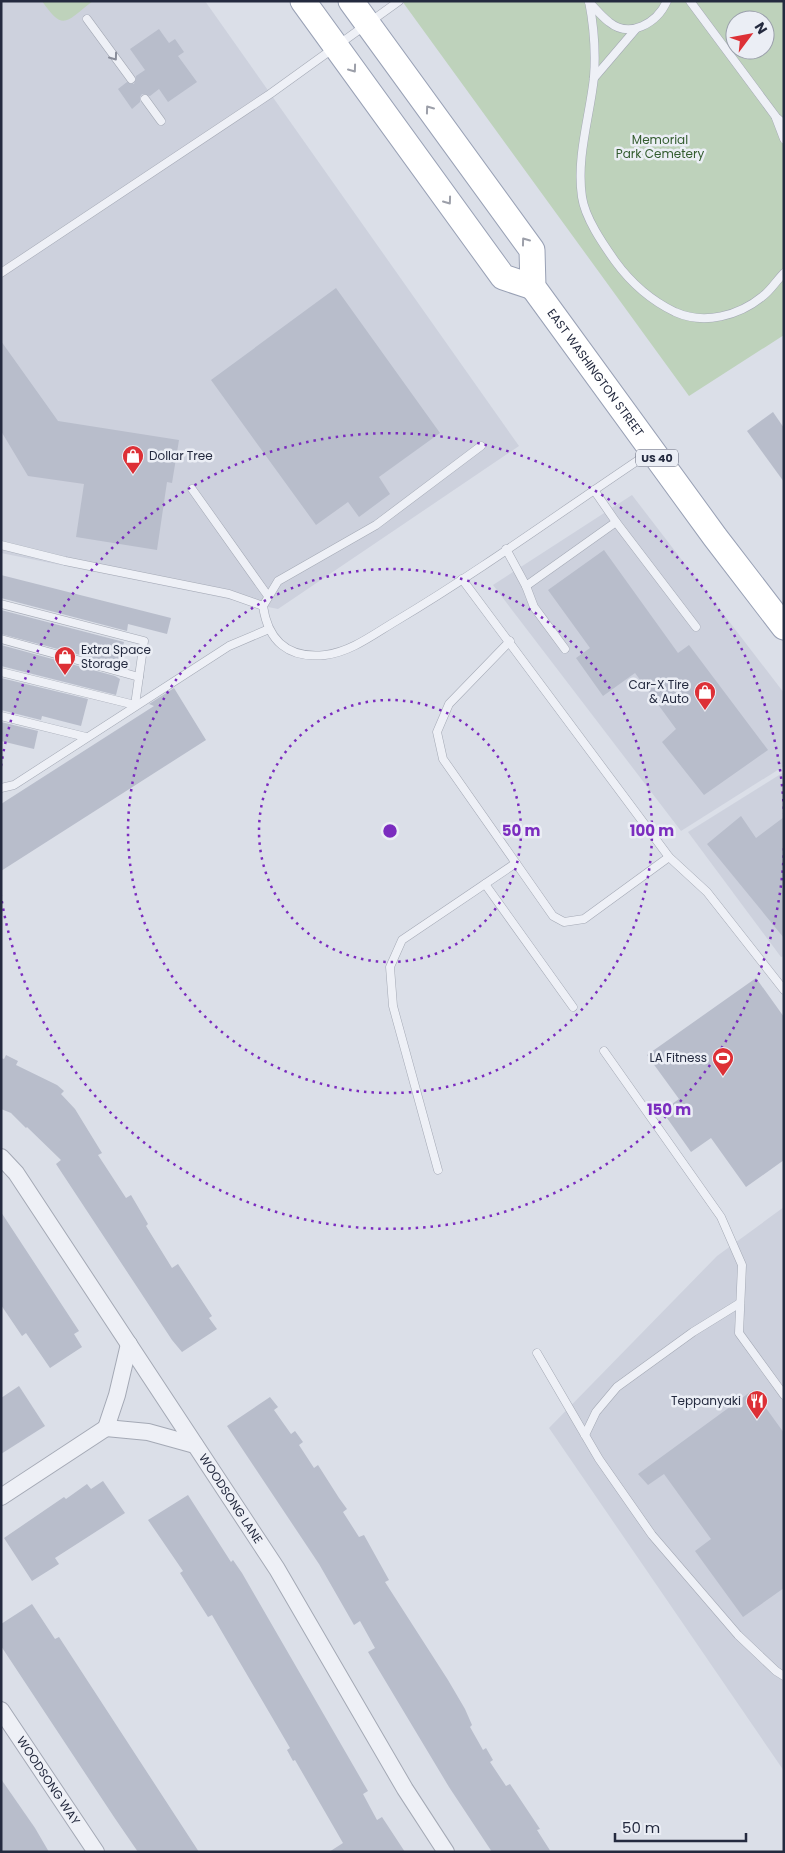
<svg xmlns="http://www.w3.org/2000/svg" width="785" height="1853" viewBox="0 0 785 1853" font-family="Poppins,sans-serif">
	<rect width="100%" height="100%" fill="#dbdfe8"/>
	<g fill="#cdd1dd">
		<path d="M1 1H205L519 446 278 609 1 553Z"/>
		<path d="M632 495 784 693V766L681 831 493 585Z"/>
		<path d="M784 772V956L781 957 688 832Z"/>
		<path d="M784 1207V1771L549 1428 717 1256Z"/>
	</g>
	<g fill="#bed2bb" fill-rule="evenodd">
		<path d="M42 1H93C66 21 64 33 42 1Z"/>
		<path d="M402 1H784V335L689 396ZM735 20H765V50H735Z"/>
	</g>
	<g fill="#b8bdcb">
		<path d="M159 29 169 43 175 39 184 52 178 56 197 82 168 102 159 89 150 96 142 94 140 97V102L132 109 118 89 127 82 134 84 136 76 145 70 130 49Z"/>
		<path d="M336 288 440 433 379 477 390 494 359 517 348 502 316 525 211 380Z"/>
		<path d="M1 341 58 421 179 440 172 483 167 482 157 550 76 537 84 484 28 476 1 431Z"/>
		<path d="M773 412 784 428V482L747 431Z"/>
		<path d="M604 550 678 653 689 645 768 750 704 795 662 742 676 729 635 673 603 696 576 658 590 648 548 590Z"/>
		<path d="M1 575 171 618 167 634 128 624 127 631 1 598Z"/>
		<path d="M1 610 124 642 118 665 1 634Z"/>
		<path d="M1 645 115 676 120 679 116 695 1 666Z"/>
		<path d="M1 678 88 699 81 726 42 716 41 720 1 710Z"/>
		<path d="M174 688 206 740 1 871V804L154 706 149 704Z"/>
		<path d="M1 722 38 731 34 749 1 741Z"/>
		<path d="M741 816 756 838 784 817V938L707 844Z"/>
		<path d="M756 978 784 1017V1160L746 1187 711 1138 691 1152 662 1111 679 1099 647 1055Z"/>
		<path d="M6 1055 18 1061 16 1065 57 1085 64 1091 61 1094 75 1109 102 1153 98 1155 126 1198 131 1195 148 1224 146 1226 172 1268 178 1264 212 1316 209 1318 217 1329 182 1352 172 1340 56 1164 61 1160 27 1127 26 1128 11 1113 1 1109V1058L4 1059Z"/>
		<path d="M1 1212 79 1331 74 1334 82 1347 50 1368 26 1333 22 1336 1 1305Z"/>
		<path d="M19 1386 45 1426 1 1454V1398Z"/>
		<path d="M753 1390 784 1433V1588L743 1617 695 1551 711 1539 664 1474 648 1485 638 1474Z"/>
		<path d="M270 1397 278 1407 274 1410 291 1434 295 1431 303 1442 299 1445 314 1468 318 1465 339 1498 347 1509 343 1512 359 1537 364 1535 389 1580 385 1582 448 1680 465 1709 472 1725 470 1727 483 1750 486 1748 493 1760 490 1762 506 1786 510 1784 540 1829 537 1830 551 1852H492L449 1787 368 1652 375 1648 360 1621 354 1625 319 1564 227 1426Z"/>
		<path d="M103 1481 125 1513 55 1558 59 1564 32 1581 4 1538 64 1497 66 1499 87 1484 91 1489Z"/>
		<path d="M188 1495 231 1562 233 1560 242 1573 368 1791 363 1794 377 1820 382 1817 405 1852H329L343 1843 295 1760 293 1761 287 1750 290 1748 212 1615 208 1617 180 1573 183 1571 148 1520Z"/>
		<path d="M32 1604 55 1639 59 1637 199 1852H138L114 1817 1 1646V1624Z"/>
		<path d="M1 1779 35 1828 49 1852H1Z"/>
	</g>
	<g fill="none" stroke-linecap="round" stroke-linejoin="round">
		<g stroke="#a4a9b5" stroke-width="9">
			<g id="service">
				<path d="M589 1C594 27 596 50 594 77 590 116 576 157 582 197 585 218 603 244 615 261 631 283 650 300 675 312 704 325 739 316 763 296 771 290 777 280 784 273"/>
				<path d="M690 1 776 117 784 124"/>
				<path d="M589 2C595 8 601 16 609 22 630 39 657 23 667 1"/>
				<path d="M87 19 131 79"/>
				<path d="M594 78 635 30"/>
				<path d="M145 99 161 121"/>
				<path d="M776 118 784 139"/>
				<path d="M1 273 270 94 399 1"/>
				<path d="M481 446 376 525 278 581 263 606C268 641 288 659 325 655 351 652 374 634 396 621 483 569 565 509 649 453"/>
				<path d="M192 489 268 596"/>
				<path d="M616 522 696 627"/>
				<path d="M1 545 65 561 229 594 263 606"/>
				<path d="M506 549 526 586 616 522 594 490"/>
				<path d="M462 579 669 857 707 892 784 990"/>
				<path d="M526 586 534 607 565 649"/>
				<path d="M1 604 144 641 135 705 1 672"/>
				<path d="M1 639 139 677"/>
				<path d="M510 641 449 704 437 732 443 759 553 916 564 922 584 919 669 857"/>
				<path d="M1 716 86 737"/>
				<path d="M1 788 14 785 229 646 269 629"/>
				<path d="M485 884 573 1007"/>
				<path d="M604 1051 721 1217 742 1265 739 1333 784 1395"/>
				<path d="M438 1170 393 1006 390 967 402 940 516 863"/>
				<path d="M537 1353 599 1459 652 1535 738 1635 776 1671 784 1676"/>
				<path d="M585 1435 596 1412 617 1387 693 1332 740 1303"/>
			</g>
		</g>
		<g stroke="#a4a9b5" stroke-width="18">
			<g id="minor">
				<path id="s1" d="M1 1157 16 1173 277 1569 405 1789 446 1852"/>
				<path d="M106 1428 148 1432 195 1445"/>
				<path d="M106 1428 117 1395 129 1344"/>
				<path d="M1 1497 106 1428"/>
				<path id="s2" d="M1 1710 96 1852"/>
			</g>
		</g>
		<g stroke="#99a1b5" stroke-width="27">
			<g id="primary">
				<path d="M303 1 503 277 533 287"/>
				<path id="s3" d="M351 1 532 250 533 287 715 537 784 627"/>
			</g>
		</g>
		<use href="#service" stroke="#eef0f6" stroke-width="8"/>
		<use href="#minor" stroke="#eef0f6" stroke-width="16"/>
		<use href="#primary" stroke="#fff" stroke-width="25"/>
	</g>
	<defs><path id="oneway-chevron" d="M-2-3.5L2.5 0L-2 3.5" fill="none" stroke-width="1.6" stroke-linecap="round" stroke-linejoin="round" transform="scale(1.25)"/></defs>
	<use stroke="#898d9a" href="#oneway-chevron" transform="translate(114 57) rotate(54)"/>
	<g stroke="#9c9fa9">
		<use href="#oneway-chevron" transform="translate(353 69) rotate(54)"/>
		<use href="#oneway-chevron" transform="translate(429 109) rotate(-126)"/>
		<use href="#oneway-chevron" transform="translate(448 201) rotate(54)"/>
		<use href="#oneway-chevron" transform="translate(525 241) rotate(-126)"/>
	</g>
	<g fill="none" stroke="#7b2cbf" stroke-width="2.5" stroke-dasharray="2.5 5">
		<circle cx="390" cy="831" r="131"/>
		<circle cx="390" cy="831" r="262"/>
		<path d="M784 848A394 394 0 0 1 1 896M1 766A394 394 0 0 1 784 814"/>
	</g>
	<defs>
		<g id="shop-pin" transform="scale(1.125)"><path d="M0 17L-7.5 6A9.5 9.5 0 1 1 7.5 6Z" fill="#dd3036" stroke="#ebeef5"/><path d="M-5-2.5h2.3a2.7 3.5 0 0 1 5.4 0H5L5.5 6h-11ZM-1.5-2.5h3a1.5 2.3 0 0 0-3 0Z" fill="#fff"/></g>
		<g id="stadium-pin" transform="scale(1.125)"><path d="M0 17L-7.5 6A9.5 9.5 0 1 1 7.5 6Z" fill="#dd3036" stroke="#ebeef5"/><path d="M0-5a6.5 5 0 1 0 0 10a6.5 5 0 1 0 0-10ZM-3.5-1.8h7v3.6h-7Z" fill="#fff"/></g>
		<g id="restaurant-pin" transform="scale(1.125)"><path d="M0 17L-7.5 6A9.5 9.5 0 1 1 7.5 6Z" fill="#dd3036" stroke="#ebeef5"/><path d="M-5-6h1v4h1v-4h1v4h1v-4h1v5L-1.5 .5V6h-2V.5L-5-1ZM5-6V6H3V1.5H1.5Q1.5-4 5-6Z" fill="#fff"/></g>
	</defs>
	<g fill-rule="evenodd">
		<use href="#shop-pin" x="133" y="456"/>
		<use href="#shop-pin" x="65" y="657"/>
		<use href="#shop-pin" x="705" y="692"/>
		<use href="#stadium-pin" x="723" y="1058"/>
		<use href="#restaurant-pin" x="757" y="1401"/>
	</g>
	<g text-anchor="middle" stroke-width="5" stroke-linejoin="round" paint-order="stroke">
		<rect fill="#ebeef5" stroke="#606576" stroke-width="1" x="636" y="449.5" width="42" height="17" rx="4"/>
		<g font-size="11" font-weight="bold" fill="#242a3f">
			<text x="657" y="462">US 40</text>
		</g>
		<g font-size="12" fill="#335c2f" stroke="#ebeef5">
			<text x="660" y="144">Memorial<tspan x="660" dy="14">Park Cemetery</tspan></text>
		</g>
		<g font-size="12" fill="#242a3f" stroke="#ebeef5">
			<text dy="4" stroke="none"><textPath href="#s3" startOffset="451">EAST WASHINGTON STREET</textPath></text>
			<text dy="4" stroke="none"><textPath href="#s1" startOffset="412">WOODSONG LANE</textPath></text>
			<text dy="4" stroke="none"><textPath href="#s2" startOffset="85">WOODSONG WAY</textPath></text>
		</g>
		<g font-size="12" fill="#242a3f" stroke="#ebeef5" text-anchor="end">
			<text x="149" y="460" text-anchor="start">Dollar Tree</text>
			<text x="81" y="654" text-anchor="start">Extra Space<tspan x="81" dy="14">Storage</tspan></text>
			<text x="689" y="689">Car-X Tire<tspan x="689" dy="14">&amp; Auto</tspan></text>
			<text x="707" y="1062">LA Fitness</text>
			<text x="741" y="1405">Teppanyaki</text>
		</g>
	</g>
	<circle cx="390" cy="831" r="8" fill="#7b2cbf" stroke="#ebeef5" stroke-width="2.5"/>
	<g font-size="15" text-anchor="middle" font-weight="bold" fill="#7b2cbf" stroke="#ebeef5" stroke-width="5" stroke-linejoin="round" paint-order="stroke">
		<text x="521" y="836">50 m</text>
		<text x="652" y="836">100 m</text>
		<text x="669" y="1115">150 m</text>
	</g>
	<rect width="785" height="1853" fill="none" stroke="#242a3f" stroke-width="5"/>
	<g transform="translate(750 35) rotate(58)"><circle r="24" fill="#ebeef5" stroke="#9ba0ac"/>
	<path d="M0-4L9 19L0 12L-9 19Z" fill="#dd3036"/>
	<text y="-8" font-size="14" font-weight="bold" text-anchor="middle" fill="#242a3f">N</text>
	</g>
	<path d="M615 1833v8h131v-8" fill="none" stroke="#242a3f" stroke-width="2.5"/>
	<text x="622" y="1833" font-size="15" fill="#242a3f" stroke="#ebeef5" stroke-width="4" paint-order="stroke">50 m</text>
</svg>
